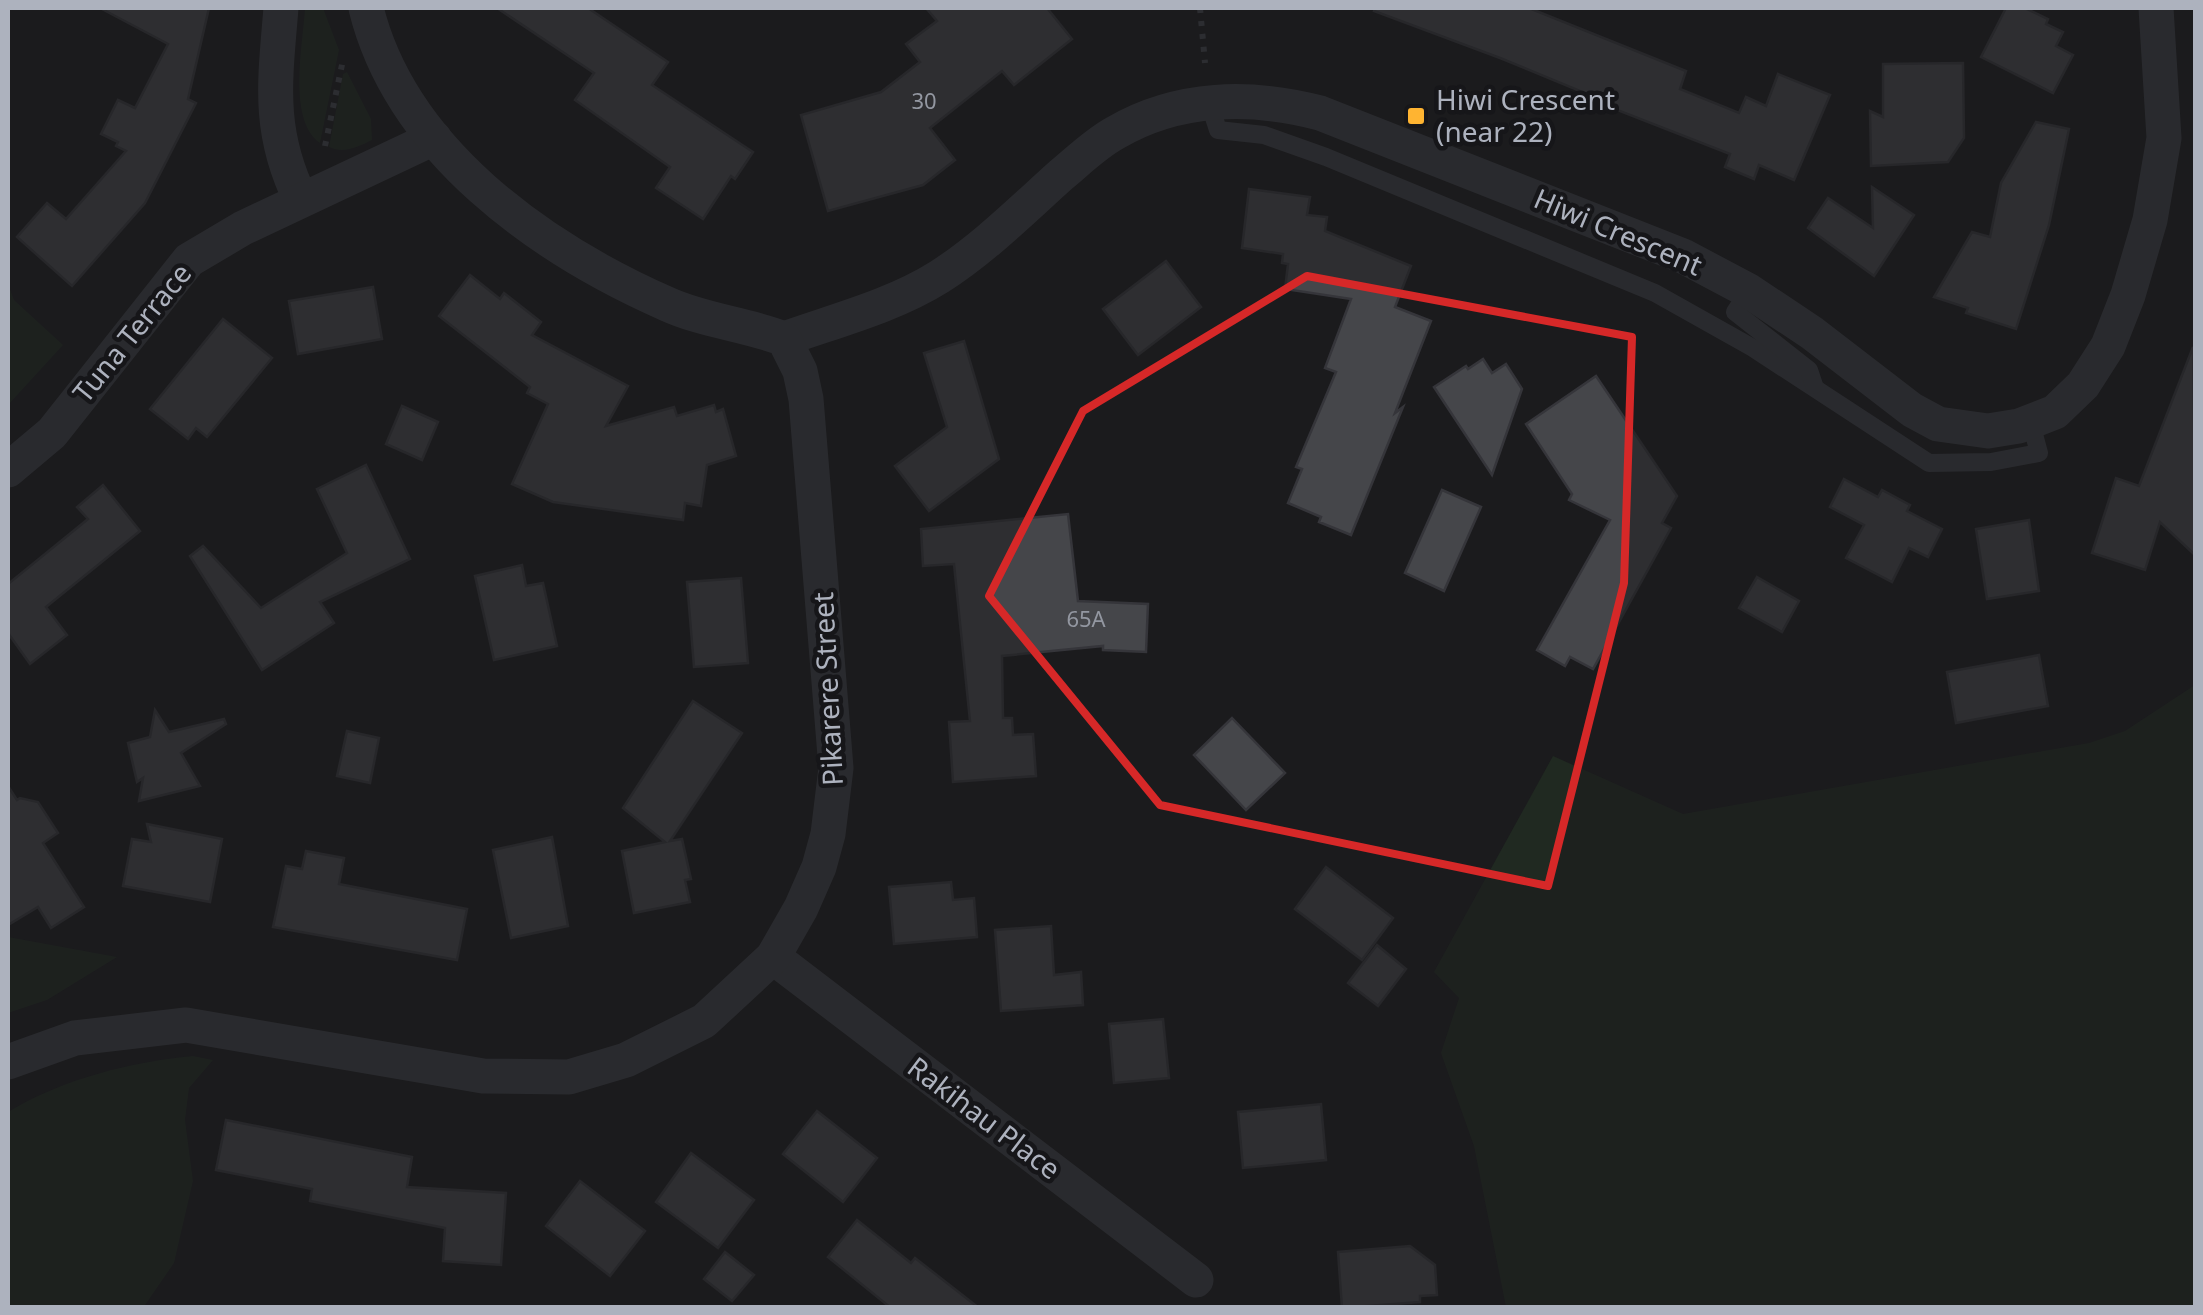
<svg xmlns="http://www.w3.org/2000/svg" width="2203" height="1315" viewBox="0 0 2203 1315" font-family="'Noto Sans',sans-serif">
	<rect width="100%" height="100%" fill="#1b1b1d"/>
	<g fill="#202921">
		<path d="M305 8H323L339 50 320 143C287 120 303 44 305 8Z"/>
		<path d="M347 72 371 119 372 140C358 147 344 154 329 147L343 74Z"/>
		<path d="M8 284 14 300 63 345 8 405Z"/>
		<path d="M2195 685V1307H1506L1474 1146 1441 1053 1459 998 1434 972 1553 756 1683 814 2089 743 2125 731Z"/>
		<path d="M8 937 117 957 47 1000 8 1013Z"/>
		<path d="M193 1056 213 1060 189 1088 185 1120 193 1181 174 1263 143 1308 8 1307V1112C63 1079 130 1062 193 1056Z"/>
	</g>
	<g fill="#45464a" stroke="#35353a" stroke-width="2.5">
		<path d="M100 8H209L188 99 196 103 145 203 72 286 17 237 47 203 66 219 126 151 116 146 118 142 101 134 118 100 135 108 168 44Z"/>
		<path d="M497 8H588L668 62 652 85 753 152 735 179 731 176 703 219 656 188 670 167 575 100 594 73Z"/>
		<path d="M926 8H1047L1072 39 1014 85 1002 71 930 128 955 160 923 185 828 211 801 115 881 92 920 62 906 44 937 21Z"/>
		<path d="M1375 8H1529L1686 71 1680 89 1739 113 1746 97 1766 106 1778 74 1830 95 1794 180 1759 165 1754 179 1725 167 1730 154 1612 108 1614 105 1500 58 1374 11Z"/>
		<path d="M2006 8H2025L2048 19 2046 24 2063 32 2056 46 2073 55 2053 93 1981 57Z"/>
		<path d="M1963 63 1964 138 1948 162 1871 166 1870 111 1883 117V64Z"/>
		<path d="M2036 122 2069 129 2049 225 2016 329 1966 313 1968 308 1934 297 1972 232 1990 237 2001 183Z"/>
		<path d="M1872 187 1914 215 1874 276 1808 228 1828 198 1873 228Z"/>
		<path d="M1249 189 1310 197 1307 215 1327 217 1325 231 1411 266 1395 307 1431 321 1395 413 1403 407 1351 535 1319 522 1321 517 1288 503 1302 469 1296 467 1336 372 1325 368 1351 299 1285 289 1288 264 1282 263 1283 254 1242 248Z"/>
		<path d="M1166 261 1201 307 1138 355 1103 309Z"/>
		<path d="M470 275 500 299 504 293 541 322 532 335 628 386 606 426 674 407 677 416 714 405 716 412 723 409 736 456 707 465 701 506 685 503 683 520 553 502 512 484 548 404 527 393 530 387 439 316Z"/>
		<path d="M373 287 382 339 298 354 289 301Z"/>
		<path d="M223 319 272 358 207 437 196 428 188 439 150 409Z"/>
		<path d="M964 341 999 459 929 511 895 466 947 427 924 353Z"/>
		<path d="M2193 347 2196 556 2160 522 2145 570 2092 553 2116 478 2139 486Z"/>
		<path d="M1483 359 1492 373 1506 364 1522 389 1492 475 1434 387 1466 366 1468 369Z"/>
		<path d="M1596 376 1677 496 1662 523 1671 528 1593 669 1570 657 1565 666 1537 650 1610 520 1569 500 1572 494 1526 424Z"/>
		<path d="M402 406 438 422 422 460 386 444Z"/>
		<path d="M366 465 410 559 320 602 334 623 262 670 190 556 203 546 261 608 347 553 317 489Z"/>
		<path d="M1844 479 1878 497 1882 490 1910 505 1907 511 1942 529 1928 557 1909 548 1892 582 1846 558 1864 525 1830 507Z"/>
		<path d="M103 485 140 531 46 607 67 635 30 664 8 633V584L88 519 77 507Z"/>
		<path d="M1442 490 1481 507 1444 591 1405 573Z"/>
		<path d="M1068 514 1078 601 1148 604 1146 652 1103 650V646L1002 656 1003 718H1012L1013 735 1033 734 1036 776 953 782 949 722 970 721 954 564 923 566 921 529Z"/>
		<path d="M2029 520 2039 591 1987 599 1976 529Z"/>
		<path d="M522 565 526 586 543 583 557 646 494 660 475 576Z"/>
		<path d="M1757 577 1799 601 1782 632 1739 608Z"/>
		<path d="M741 578 748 663 694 667 687 582Z"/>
		<path d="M2039 655 2048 706 1956 723 1947 672Z"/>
		<path d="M693 701 742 733 670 841 682 839 691 879 685 880 690 902 634 913 622 851 665 842 623 808Z"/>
		<path d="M155 710 169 732 224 719 226 724 181 753 200 786 139 801 143 778 137 782 128 743 150 737Z"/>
		<path d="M1232 718 1285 773 1246 810 1194 755Z"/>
		<path d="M347 731 379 738 370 783 337 776Z"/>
		<path d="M8 786 17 800 20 798 38 802 58 833 43 843 84 907 51 928 38 907 8 925Z"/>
		<path d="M147 824 222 839 210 902 123 886 132 839 151 842Z"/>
		<path d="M552 837 568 926 511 938 493 850Z"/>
		<path d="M306 851 344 858 339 884 467 909 457 960 273 927 286 866 302 869Z"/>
		<path d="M1326 867 1393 918 1362 960 1295 909Z"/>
		<path d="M951 882 953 900 974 898 977 937 894 944 889 887Z"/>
		<path d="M1051 926 1054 975 1081 972 1083 1005 1001 1011 995 930Z"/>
		<path d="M1377 945 1406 969 1378 1006 1348 983Z"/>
		<path d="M1163 1019 1169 1078 1114 1083 1109 1024Z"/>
		<path d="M1321 1104 1326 1160 1243 1168 1238 1112Z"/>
		<path d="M817 1111 877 1158 843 1202 783 1154Z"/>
		<path d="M226 1120 412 1157 407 1187 506 1193 501 1265 443 1261 445 1228 310 1201 312 1189 216 1170Z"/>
		<path d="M691 1153 754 1200 718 1248 656 1202Z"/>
		<path d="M580 1181 645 1231 610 1276 546 1226Z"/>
		<path d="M857 1220 911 1263 915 1258 979 1308H891L828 1257Z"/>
		<path d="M1410 1246 1435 1265 1437 1295 1420 1296V1302L1342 1308 1338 1252Z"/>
		<path d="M725 1252 754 1275 732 1301 704 1279Z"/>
	</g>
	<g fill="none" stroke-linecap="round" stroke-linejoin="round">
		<g stroke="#41444a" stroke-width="6" stroke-dasharray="5 8" stroke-linecap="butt">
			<path d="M1200 8 1205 63"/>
			<path d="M325 146 343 60"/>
		</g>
		<g stroke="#3b3d43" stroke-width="18">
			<path d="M1209 102 1218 130 1264 135 1326 157 1655 293 1753 348 1929 463 1991 462 2039 453 2031 423"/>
			<path d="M1749 291 1735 312 1809 370 1814 385"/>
		</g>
		<g stroke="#3b3d43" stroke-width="35">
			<path d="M281 8C275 81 267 131 301 200"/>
			<path d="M784 339C834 321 893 306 939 277 983 249 1022 210 1061 175 1078 161 1095 144 1115 133 1178 96 1251 95 1320 113L1683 256 1749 291 1812 333 1912 410 1938 424 1988 431 2019 426 2055 412 2083 385 2108 346 2128 295 2150 220 2164 138 2156 8"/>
			<path d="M8 470 52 433 189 260 243 228 434 138"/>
			<path d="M773 957 1196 1280"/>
			<path d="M8 1062 75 1038 186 1025 483 1076 569 1077 626 1060 704 1021 773 957 801 908 819 867 828 834 836 768 806 399 800 371 784 339C746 324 704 321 667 304 540 248 401 150 366 8"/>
		</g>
	</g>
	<path d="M0 0H2203V1315H0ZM1307 276 1632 337 1624 583 1548 886 1160 805 989 596 1083 411Z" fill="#1b1b1d" fill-opacity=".55" fill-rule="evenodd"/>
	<path fill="none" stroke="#d62828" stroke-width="8" stroke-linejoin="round" d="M1307 276 1632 337 1624 583 1548 886 1160 805 989 596 1083 411Z"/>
	<rect fill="#ffb431" stroke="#161619" stroke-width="4" x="1406" y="106" width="20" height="20" rx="5"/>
	<g text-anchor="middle" stroke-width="9" stroke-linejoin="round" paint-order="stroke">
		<g font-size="22" fill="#9397a1">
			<text x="924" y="109">30</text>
			<text x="1086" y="627">65A</text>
		</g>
		<g font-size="28" fill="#adb2be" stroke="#161619" text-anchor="start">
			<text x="1436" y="110">Hiwi Crescent<tspan x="1436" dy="32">(near 22)</tspan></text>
		</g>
		<g font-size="28" fill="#adb2be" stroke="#161619">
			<text transform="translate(1618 232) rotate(23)" y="10">Hiwi Crescent</text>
			<text transform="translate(132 333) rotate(-51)" y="10">Tuna Terrace</text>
			<text transform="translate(828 689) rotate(-93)" y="10">Pikarere Street</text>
			<text transform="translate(984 1118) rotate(37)" y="10">Rakihau Place</text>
		</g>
	</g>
	<rect width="2203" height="1315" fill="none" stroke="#adb2be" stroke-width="20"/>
</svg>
